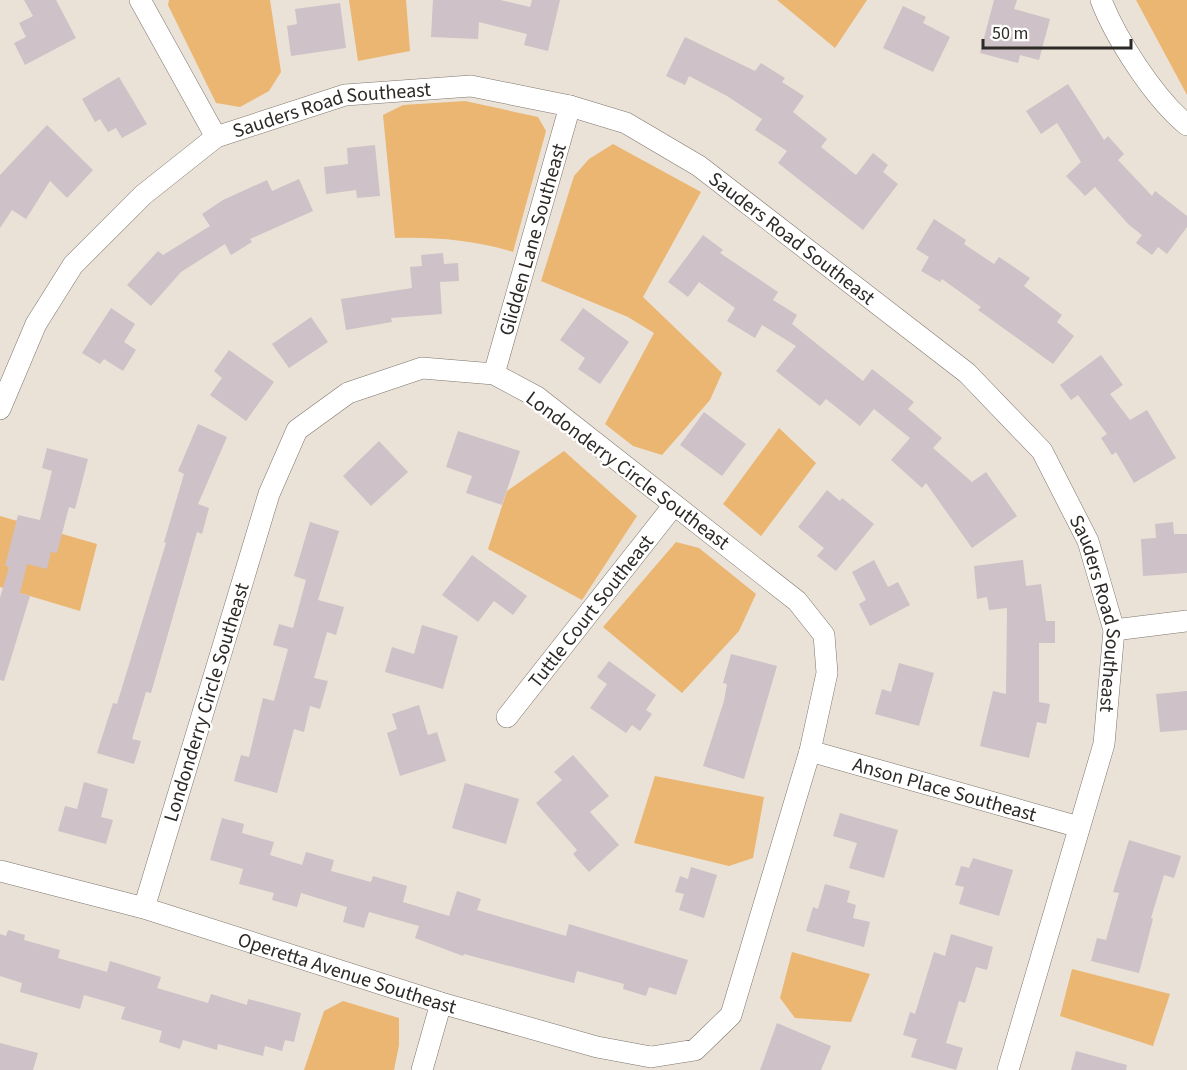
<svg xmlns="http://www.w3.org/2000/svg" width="1187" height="1070" viewBox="0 0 1187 1070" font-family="'Source Sans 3',sans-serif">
	<rect width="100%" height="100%" fill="#eae2d7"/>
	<g fill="#eab671">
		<path d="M169 0H270L281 72 269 91 240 107 216 103 168 5Z"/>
		<path d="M349 0H406L410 51 358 61Z"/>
		<path d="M777 0H867L835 48Z"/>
		<path d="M1136 0H1187V95Z"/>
		<path d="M465 101 538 117 546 131 513 252C473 240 436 237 395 238L383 115 403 105Z"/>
		<path d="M613 144 701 192 643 297 722 373 710 400 662 455 633 446 605 424 654 333 628 317 541 281 574 176 589 159Z"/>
		<path d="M779 428 816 463 761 536 723 504Z"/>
		<path d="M564 451 637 516 582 600 488 549 507 491Z"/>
		<path d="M0 516 97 544 80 611 0 587Z"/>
		<path d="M676 542 699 548 756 594 739 631 682 693 603 627Z"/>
		<path d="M655 776 764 797 753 858 729 866 634 843Z"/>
		<path d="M792 952 870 974 851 1022 795 1018 780 998Z"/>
		<path d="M1072 969 1170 994 1153 1046 1060 1016Z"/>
		<path d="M343 1001 399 1018V1045L394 1070H304L324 1011Z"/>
	</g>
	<g fill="#cec1c7">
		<path d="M24 0H56L76 38 25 65 14 43 26 37 19 23 33 16Z"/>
		<path d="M433 0H500L530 7 532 0H560L548 51 524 45 527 34 479 22 478 39 431 37Z"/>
		<path d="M994 0H1017L1014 9 1050 19 1039 60 1020 55 1018 63 980 53Z"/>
		<path d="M340 3 346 48 291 56 287 26 297 24 295 9Z"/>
		<path d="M903 6 926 17 923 23 950 37 933 72 883 48Z"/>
		<path d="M685 37 755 71 761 63 785 78 782 82 804 96 793 112 827 139 821 147 856 175 873 153 888 165 883 172 898 184 863 230 778 163 787 151 755 130 762 119 727 96 689 76 685 85 666 76Z"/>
		<path d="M119 77 147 124 122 138 116 128 108 132 100 119 95 122 82 99Z"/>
		<path d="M1068 84 1104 140 1108 136 1124 154 1118 160 1152 196 1155 191 1187 216V227L1167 254 1158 247 1152 255 1136 243 1142 235 1129 225 1095 187 1085 196 1066 176 1081 162 1057 123 1041 134 1026 111Z"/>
		<path d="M47 125 93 170 67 198 50 181 26 219 12 210 0 228V175Z"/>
		<path d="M375 145 380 196 357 198 356 190 326 194 324 167 348 164 347 148Z"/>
		<path d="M299 179 313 211 250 239 252 242 231 255 225 244 181 272 151 306 127 285 158 251 163 255 210 226 202 214 223 200 267 180 272 191Z"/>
		<path d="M934 219 966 240 964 244 994 264 999 257 1030 278 1024 286 1062 315 1057 322 1074 336 1053 364 978 310 981 307 942 279 940 282 921 271 929 257 916 249Z"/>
		<path d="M703 235 723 250 720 253 778 292 773 300 797 315 792 324 863 381 872 369 914 402 908 409 942 438 933 448 972 482 986 472 1017 516 972 548 926 483 922 488 891 460 910 438 874 409 860 426 826 399 820 406 776 371 796 346 762 325 755 338 727 321 735 308 699 282 688 297 668 282Z"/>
		<path d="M443 253 444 264 458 263 459 281 440 282 442 314 391 318 392 322 346 330 341 299 412 288 410 267 422 266 421 255Z"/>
		<path d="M111 308 135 324 124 342 136 350 123 371 104 359 100 364 82 353Z"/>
		<path d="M583 308 629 342 600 384 578 369 585 358 560 340Z"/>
		<path d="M311 317 328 342 289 368 272 344Z"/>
		<path d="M229 350 274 382 246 421 210 395 222 378 214 371Z"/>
		<path d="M1101 355 1123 385 1110 394 1130 420 1147 410 1176 458 1134 483 1116 452 1112 455 1101 438 1107 434 1078 395 1071 400 1060 385Z"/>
		<path d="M704 412 746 444 722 476 680 445Z"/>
		<path d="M198 424 227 437 198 504 209 508 202 534 197 532 151 693 146 692 132 739 141 741 134 764 97 753 113 703 117 704 166 543 164 542 184 474 178 471Z"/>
		<path d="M458 431 520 451 502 505 466 493 472 476 446 467Z"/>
		<path d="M379 441 408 472 371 506 343 476Z"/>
		<path d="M47 448 88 459 75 509 69 507 57 553 51 552 47 569 27 564 20 593 30 596 4 681 0 680V598L9 567 5 566 18 515 40 520 52 471 42 468Z"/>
		<path d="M827 490 840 501 842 498 874 524 836 571 817 556 824 548 798 527Z"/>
		<path d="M310 522 339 531 318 600 344 607 336 635 327 632 314 678 328 681 320 709 310 706 304 732 294 729 277 793 234 781 241 755 249 757 263 698 274 701 288 649 273 645 279 624 293 628 306 580 294 576Z"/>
		<path d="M1173 522 1174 534H1187V573L1143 576 1141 539 1156 538 1155 524Z"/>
		<path d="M472 555 527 596 513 615 494 601 478 622 442 595Z"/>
		<path d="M874 560 888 587 898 582 910 605 870 626 859 604 866 600 852 572Z"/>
		<path d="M1023 560 1026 586 1041 584 1046 621H1055V643H1039V702L1050 704 1046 724 1037 722 1029 758 980 746 993 691 1006 694 1007 608 989 610 987 597 977 599 974 566Z"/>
		<path d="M422 625 458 636 443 689 385 672 392 647 414 654Z"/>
		<path d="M731 654 777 666 744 779 703 766 724 701 727 684 723 683Z"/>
		<path d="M609 661 656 695 646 710 652 714 640 731 632 725 626 733 590 708 607 684 597 677Z"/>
		<path d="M899 663 934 673 919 726 875 714 882 689 891 692Z"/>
		<path d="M1187 691V730L1160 732 1156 694Z"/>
		<path d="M419 705 428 735 437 732 446 761 400 776 387 733 397 729 392 714Z"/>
		<path d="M573 755 609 796 590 812 619 845 589 872 573 854 577 850 536 803 562 780 554 772Z"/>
		<path d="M84 782 108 789 101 817 113 820 106 844 58 831 65 806 77 809Z"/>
		<path d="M465 783 519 799 506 844 452 828Z"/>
		<path d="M840 813 898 830 884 878 849 868 857 843 833 836Z"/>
		<path d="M222 818 244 824 242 833 274 842 270 855 302 865 306 852 334 860 331 871 371 882 373 876 407 886 403 902 449 916 457 891 481 899 477 910 566 936 569 924 688 960 676 995 649 987 646 996 623 989 624 984 577 971 574 983 464 954 463 956 415 938 419 926 369 912 364 928 343 922 347 907 301 893 297 907 272 900 274 893 239 884 243 869 210 860Z"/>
		<path d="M1129 840 1181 856 1174 878 1164 875 1151 918 1153 919 1139 973 1091 961 1097 938 1106 940 1119 893 1113 892Z"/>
		<path d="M973 858 1013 870 999 916 959 904 964 887 955 885 961 866 969 868Z"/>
		<path d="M691 867 717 875 704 918 679 910 684 894 675 892 680 876 688 879Z"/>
		<path d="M825 884 850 891 847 902 856 905 853 918 870 922 864 947 806 931 813 907 818 909Z"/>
		<path d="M8 930 25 935 24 940 60 950 58 958 107 972 110 961 161 977 157 988 208 1003 211 994 247 1005 248 999 301 1013 294 1042 285 1040 282 1051 265 1046 263 1056 218 1044 217 1050 183 1040 180 1049 159 1042 162 1031 121 1019 125 1007 84 995 80 1009 20 992 22 983 0 976V934L6 936Z"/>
		<path d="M951 934 993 947 987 970 976 967 965 1003 959 1001 946 1043 963 1048 956 1070 911 1057 917 1039 903 1035 910 1012 915 1014 934 952 945 956Z"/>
		<path d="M777 1023 831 1046 821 1070H760Z"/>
		<path d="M0 1043 38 1053 33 1070H0Z"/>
		<path d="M1076 1051 1127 1065 1126 1070H1071Z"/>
	</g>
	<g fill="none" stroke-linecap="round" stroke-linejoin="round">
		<g stroke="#7d756c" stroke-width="22">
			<g id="minor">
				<path d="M140 0 216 137"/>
				<path d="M1101 0C1116 39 1155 99 1187 125"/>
				<path id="s1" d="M494 374 570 106"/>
				<path id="s2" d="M0 409 36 324 73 265 143 195 216 137 345 95 471 86 570 106 626 123 699 166 967 373 1042 451 1088 541 1114 630 1104 744 1008 1070"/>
				<path d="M1114 630 1187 621"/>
				<path id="s3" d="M507 717 674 505"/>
				<path id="s4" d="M810 751 1079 827"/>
				<path id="s5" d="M0 871 144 908 441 1003 597 1047 651 1057 695 1050 731 1015 810 751 827 673 824 635 797 601 537 397 494 374 422 368 348 393 297 430 269 494 144 908"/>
				<path d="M422 1070 441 1003"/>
			</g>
		</g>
		<use href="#minor" stroke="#fff" stroke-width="21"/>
	</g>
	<g text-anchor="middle" stroke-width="5" stroke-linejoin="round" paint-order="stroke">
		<g font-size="20" fill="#2d2926" stroke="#fff">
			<text dy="7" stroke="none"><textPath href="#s2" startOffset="474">Sauders Road Southeast</textPath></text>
			<text dy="7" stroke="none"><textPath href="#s2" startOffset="978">Sauders Road Southeast</textPath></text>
			<text dy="7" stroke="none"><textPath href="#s1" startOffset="140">Glidden Lane Southeast</textPath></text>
			<text transform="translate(628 470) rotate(37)" y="7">Londonderry Circle Southeast</text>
			<text dy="7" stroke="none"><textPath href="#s3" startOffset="135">Tuttle Court Southeast</textPath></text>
			<text dy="7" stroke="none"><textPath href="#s2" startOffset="1482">Sauders Road Southeast</textPath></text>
			<text transform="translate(206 702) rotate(-73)" y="7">Londonderry Circle Southeast</text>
			<text dy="7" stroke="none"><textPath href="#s4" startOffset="140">Anson Place Southeast</textPath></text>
			<text dy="7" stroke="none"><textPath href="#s5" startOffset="362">Operetta Avenue Southeast</textPath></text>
		</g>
	</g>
	<path d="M983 39v9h148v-9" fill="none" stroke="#2d2926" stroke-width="3"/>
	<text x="992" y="39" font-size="18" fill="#2d2926" stroke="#ffffff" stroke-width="4.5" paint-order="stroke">50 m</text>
</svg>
